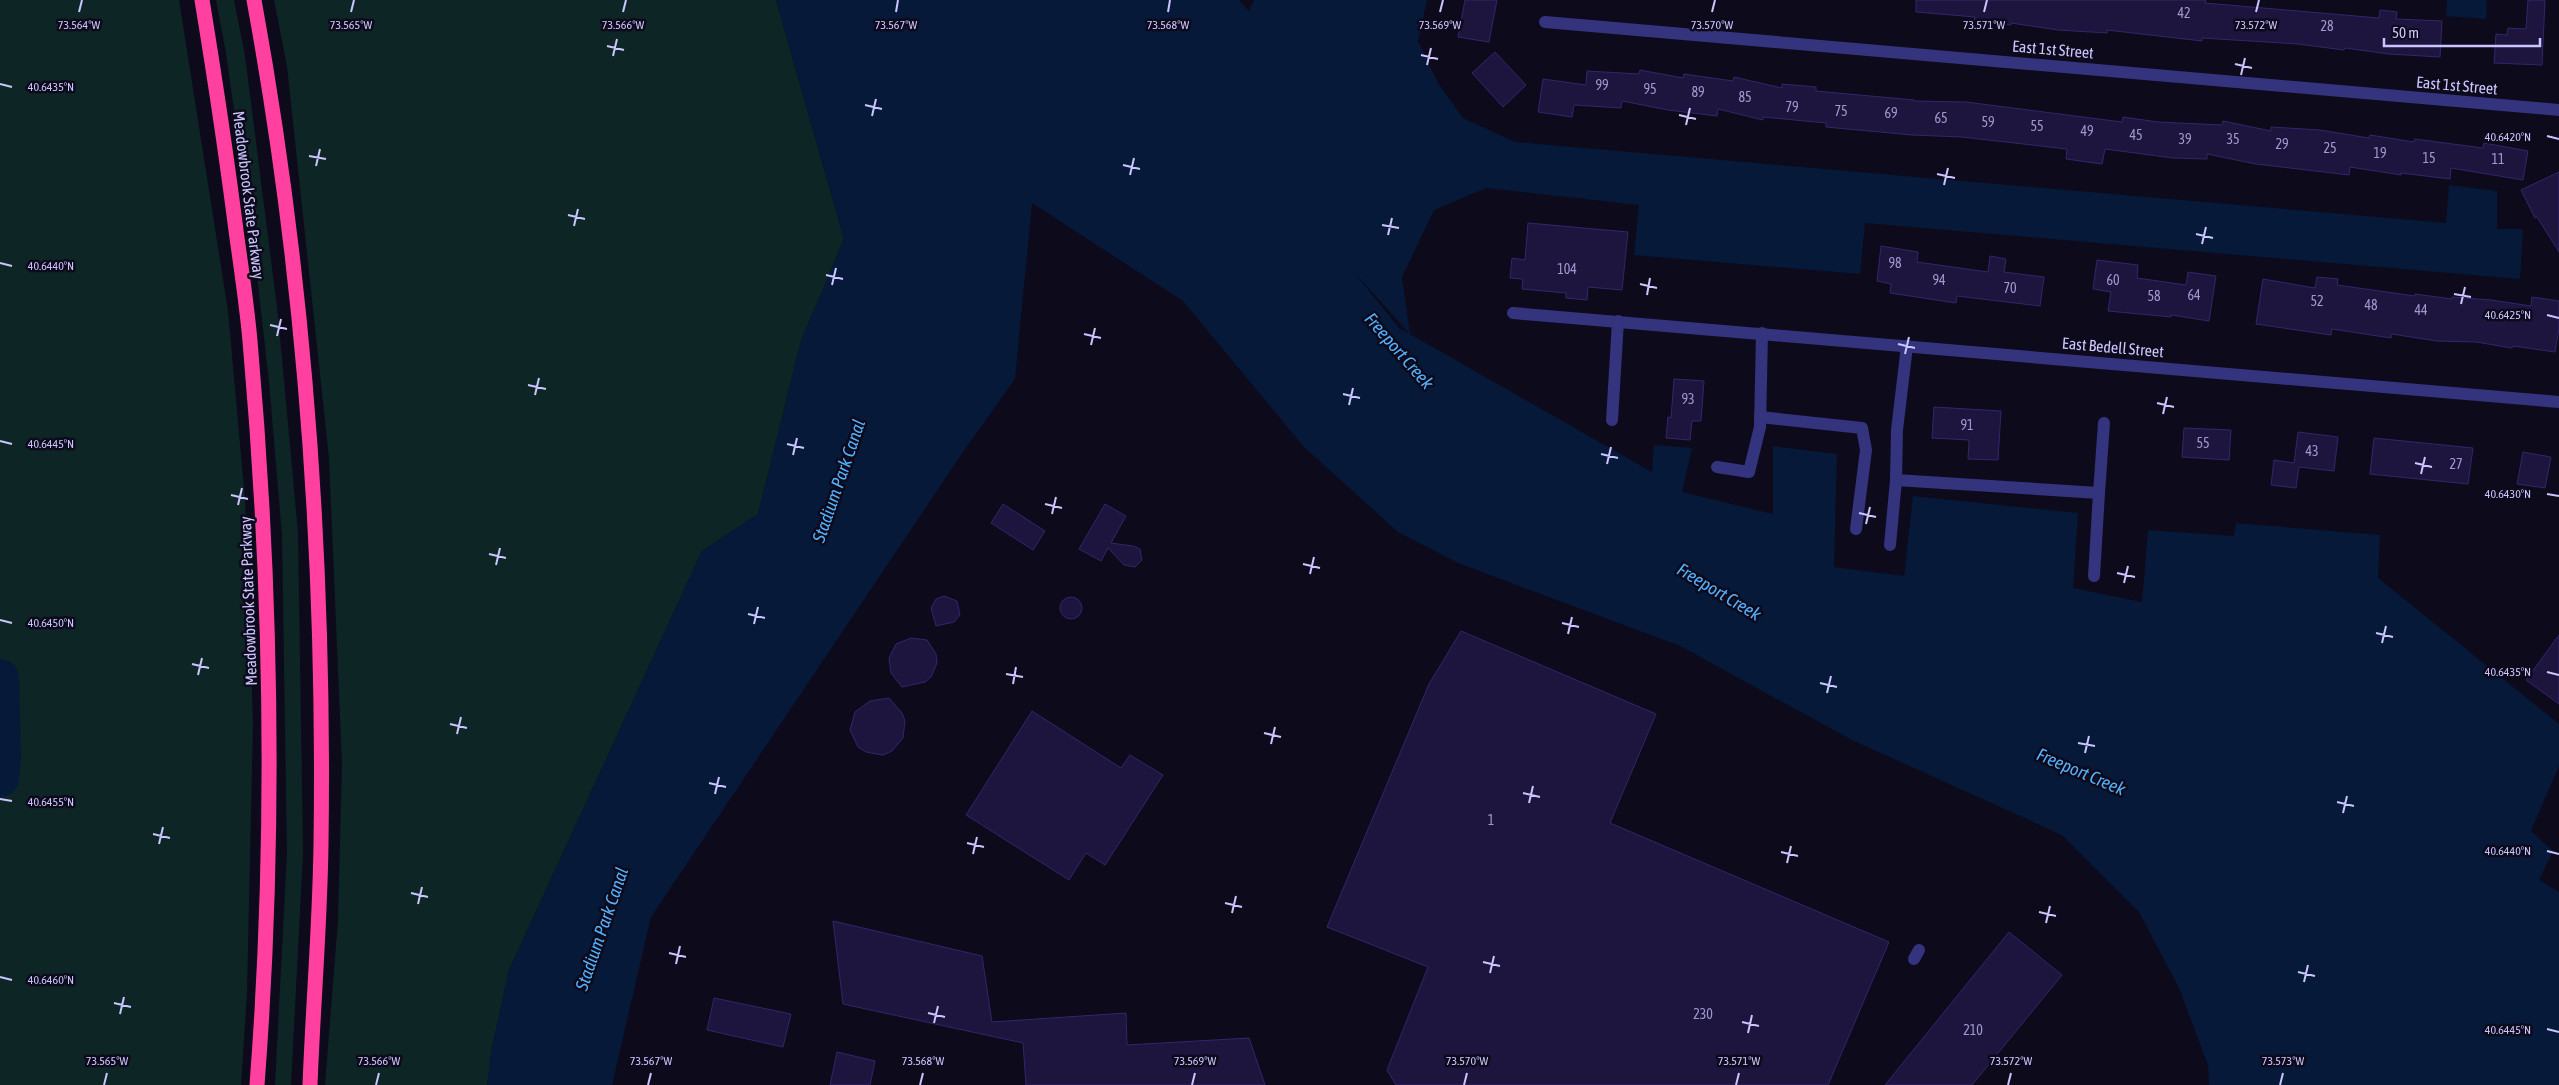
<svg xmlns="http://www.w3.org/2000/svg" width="2559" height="1085" viewBox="0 0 2559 1085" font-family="'Asap Condensed',sans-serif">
	<rect width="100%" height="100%" fill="#0d0a1c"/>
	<g fill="#0d2625">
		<path d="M0 0H179L228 311 245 500 253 722 247 993 241 1085H0Z"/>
		<path d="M216 0H234L245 56 278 315 298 533 303 853 291 1085H275L287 853 282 535 269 382 257 275 226 53Z"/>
		<path d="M274 0H776L844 239 801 341 758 514 702 551 509 970 492 1048 487 1085H325L338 921 342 763 329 458 287 66Z"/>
	</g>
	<g fill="#061939" fill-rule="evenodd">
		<path d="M776 0H1239L1249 11 1254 0H1427L1418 41 1438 83 1463 118 1515 142 2446 223 2449 185 2497 191V229H2523L2520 279 1865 223 1860 274 1634 255 1639 205 1486 188 1434 210 1402 277 1410 334 1652 472 1654 445 1692 448 1682 492 1773 514V446L1837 454 1834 567 1904 576 1913 496 2078 513 2073 588 2142 602 2148 530 2234 536 2236 523 2380 535 2378 578 2559 724V766L2531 831 2553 851 2539 880 2559 892V1085H2209L2208 1065 2179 988 2139 912 2062 835 1852 740 1680 646 1458 563 1398 532 1304 447 1183 301 1032 203 1015 379 965 449 651 917 612 1085H487L492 1048 509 970 702 551 758 514 801 341 844 239ZM1354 272 1408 332V333L1399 328Z"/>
		<path d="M2447 0H2487L2486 19 2446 16Z"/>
	</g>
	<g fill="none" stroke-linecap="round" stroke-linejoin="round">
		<path stroke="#061939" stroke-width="38" d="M0 678 2 758 0 778"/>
	</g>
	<g fill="#1d153e" stroke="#33266b">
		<path d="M1465 0H1497L1489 42 1458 37Z"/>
		<path d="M1916 0H2206L2205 3 2379 18 2380 10 2397 12 2396 19 2442 21 2440 57 2389 54 2345 48 2344 50 2298 44 2202 38V41L2107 30V33L2058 30 2011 23V25L1974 20 1975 17 1916 12Z"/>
		<path d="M2528 0H2545L2542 65 2494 63 2496 34 2507 35 2508 28 2526 29Z"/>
		<path d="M1495 52 1526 85 1503 107 1472 73Z"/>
		<path d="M1640 70 1683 78 1684 74 1733 81 1734 77 1782 88V84L1816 87V91L1914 100V101L1966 102 2122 122 2123 117 2158 122 2222 125 2223 121 2271 131V127L2320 130 2369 138 2370 135 2414 142 2415 139 2483 148 2484 143 2528 151 2523 180 2451 168 2450 179 2401 173V175L2350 167 2349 175 2256 164 2207 154V159L2173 158 2105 149 2102 164 2066 159 2067 149 1962 137 1912 135 1826 127V123L1763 117V120L1718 109 1717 116 1668 110 1622 101 1621 108 1574 105 1572 117 1538 112 1543 79 1586 85 1587 71 1639 74Z"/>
		<path d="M2559 172V252L2537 217 2535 218 2521 190Z"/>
		<path d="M1528 223 1628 232 1622 290 1588 287 1587 300 1566 298V293L1522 289 1523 279 1510 278 1512 258 1525 260Z"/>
		<path d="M1881 246 1918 252 1917 262 1988 272 1990 256 2006 259 2004 272 2044 277 2040 306 1957 296 1956 303 1890 293 1891 284 1877 281Z"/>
		<path d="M2097 260 2138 265 2137 278 2186 285 2188 272 2216 276 2209 321 2171 315V317L2108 311 2111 292 2093 289Z"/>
		<path d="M2317 277 2338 279 2337 285 2415 296V294L2452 299V297L2491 300 2531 306 2532 297 2559 301V328L2555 352 2513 346 2512 348 2476 342 2437 341 2392 334 2391 338 2332 329 2331 335 2256 324 2263 279 2315 288Z"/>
		<path d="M1674 379 1704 381 1701 421H1692L1690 440 1666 438 1668 417 1671 418Z"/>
		<path d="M1934 407 2001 411 1998 460 1968 459 1969 440 1932 438Z"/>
		<path d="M2184 428 2231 430 2229 460 2182 457Z"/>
		<path d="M2298 432 2338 437 2334 471 2299 467 2296 488 2271 485 2274 460 2294 463Z"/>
		<path d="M2374 438 2473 448 2468 484 2370 474Z"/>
		<path d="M2523 452 2551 457 2545 488 2517 484Z"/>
		<path d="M1003 504 1045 531 1033 550 991 523Z"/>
		<path d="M1105 504 1126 516 1111 543 1133 546 1140 549 1142 560 1135 567 1124 565 1108 548 1101 561 1079 549Z"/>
		<path d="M944 596 957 601 960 615 954 622 936 626 931 608 936 599Z"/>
		<circle cx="1071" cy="608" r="11"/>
		<path d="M1461 631 1656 714 1610 823 1889 942 1828 1085H1396L1387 1070 1428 967 1327 927 1429 684Z"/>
		<path d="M2559 635V704L2526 680Z"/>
		<path d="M911 638 927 640 936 654 937 663 931 677 925 682 902 687 891 673 889 658 896 644Z"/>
		<path d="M889 698 902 713 905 721 903 738 892 751 883 755 866 752 858 747 850 730 855 712 870 701Z"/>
		<path d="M1032 711 1121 768 1130 755 1163 775 1105 865 1086 853 1069 880 966 815Z"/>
		<path d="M833 921 982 956 992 1022 1126 1013 1127 1045 1249 1038 1265 1085H1026L1023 1043 843 1004Z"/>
		<path d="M2009 932 2062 975 1972 1085H1885Z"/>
		<path d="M714 998 791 1014 783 1047 707 1030Z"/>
		<path d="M837 1052 875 1061 870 1085H830Z"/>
	</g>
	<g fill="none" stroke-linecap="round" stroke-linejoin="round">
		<g stroke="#34337d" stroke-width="12">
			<path d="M1545 22 2559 110"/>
			<path d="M1513 313 2559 402"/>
			<path d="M1907 346 1897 430 1896 480 2099 493 2094 576"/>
			<path d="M1760 417 1862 428 1866 450 1856 529"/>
			<path d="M1612 420 1618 321"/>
			<path d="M1717 467 1749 472 1760 427 1762 333"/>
			<path d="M2099 493 2104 423"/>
			<path d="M1890 545 1896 480"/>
			<path d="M1914 959 1919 950"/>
		</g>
		<g stroke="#ff409e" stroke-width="15">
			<path d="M202 0C215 79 227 159 237 238 242 273 247 307 250 341 272 589 276 837 257 1085"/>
			<path d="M254 0C305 278 325 562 321 844 320 925 313 1005 310 1085"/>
		</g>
	</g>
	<path fill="none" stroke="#cbc5ff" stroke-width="2" d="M79 12 82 0M351 12 354 0M623 12 626 0M896 12 898 0M1168 12 1170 0M1440 12 1443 0M1712 12 1715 0M1984 12 1987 0M2256 12 2259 0M607 46 624 50M1421 55 1438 59M613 56 617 39M2235 64 2252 68M1427 65 1431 48M2241 75 2245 58M0 84 12 87M865 105 882 109M1679 115 1696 119M872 116 876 99M1686 125 1690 108M2547 136 2559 139M309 156 326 159M1123 165 1140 169M316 166 320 149M1937 174 1955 178M1130 175 1134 158M1944 185 1948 168M568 215 585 219M1382 225 1399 228M574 226 578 209M2196 234 2213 238M1388 235 1392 218M2202 244 2206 227M0 263 12 266M826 275 843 279M1640 284 1657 288M832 285 836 268M2454 294 2471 297M1647 295 1650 278M2461 304 2465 287M2547 315 2559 318M270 325 287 329M1084 334 1101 338M277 336 281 319M1898 344 1915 348M1091 345 1095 328M1905 354 1909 337M528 385 546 389M1343 394 1360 398M535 395 539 378M2157 403 2174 407M1349 405 1353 388M2163 414 2167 397M0 441 12 444M787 444 804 448M1601 454 1618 458M793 455 797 438M2415 463 2432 467M1607 464 1611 447M2421 474 2425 457M2547 494 2559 496M231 495 248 499M1045 504 1062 508M238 505 242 488M1859 513 1876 517M1052 514 1056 497M1866 524 1870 507M489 554 506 558M1303 564 1320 568M496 565 500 548M2117 573 2135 577M1310 574 1314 557M2124 583 2128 566M748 614 765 618M0 620 12 623M1562 623 1579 627M754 624 758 607M2376 633 2393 637M1568 634 1572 617M2382 643 2386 626M192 664 209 668M2547 672 2559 675M1006 674 1023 677M198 675 202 658M1820 683 1837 687M1013 684 1016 667M1827 693 1831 676M450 724 467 728M1264 733 1281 737M457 734 461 717M2078 743 2095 746M1271 744 1275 727M2085 753 2089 736M709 783 726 787M1523 793 1540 797M715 794 719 777M0 799 12 801M2337 802 2354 806M1529 803 1533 786M2343 813 2347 796M153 834 170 838M967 843 984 847M159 844 163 827M2547 851 2559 854M1781 852 1798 856M973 854 977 837M1787 863 1791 846M411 893 428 897M1225 903 1242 907M418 904 422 887M2039 912 2056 916M1232 913 1236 896M2046 923 2050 906M669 953 686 957M1483 962 1500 966M676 964 680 946M2298 972 2315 976M1490 973 1494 956M0 977 12 980M2304 982 2308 965M114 1003 131 1007M928 1013 945 1017M120 1014 124 997M1742 1022 1759 1026M934 1023 938 1006M2547 1029 2559 1032M1748 1033 1752 1015M104 1085 107 1073M376 1085 379 1073M648 1085 651 1073M920 1085 923 1073M1192 1085 1195 1073M1464 1085 1467 1073M1736 1085 1739 1073M2008 1085 2011 1073M2280 1085 2283 1073"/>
	<g text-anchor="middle" stroke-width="5" stroke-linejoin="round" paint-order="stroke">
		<g font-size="14" fill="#a099cf">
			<text x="2184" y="18">42</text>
			<text x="2327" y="31">28</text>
			<text x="1602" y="90">99</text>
			<text x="1650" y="94">95</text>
			<text x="1698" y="97">89</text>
			<text x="1745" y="102">85</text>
			<text x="1792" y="112">79</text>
			<text x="1841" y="116">75</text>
			<text x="1891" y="118">69</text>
			<text x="1941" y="123">65</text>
			<text x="1988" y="127">59</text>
			<text x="2037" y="131">55</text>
			<text x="2087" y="136">49</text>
			<text x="2136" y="140">45</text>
			<text x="2185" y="144">39</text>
			<text x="2233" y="144">35</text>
			<text x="2282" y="149">29</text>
			<text x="2330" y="153">25</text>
			<text x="2380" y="158">19</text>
			<text x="2429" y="163">15</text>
			<text x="2498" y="164">11</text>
			<text x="1895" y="268">98</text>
			<text x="1567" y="274">104</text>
			<text x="1939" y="285">94</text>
			<text x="2113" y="285">60</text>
			<text x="2010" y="293">70</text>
			<text x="2194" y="300">64</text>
			<text x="2154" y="301">58</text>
			<text x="2317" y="306">52</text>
			<text x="2371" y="310">48</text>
			<text x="2421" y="315">44</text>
			<text x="1688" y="404">93</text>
			<text x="1967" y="430">91</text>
			<text x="2203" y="448">55</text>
			<text x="2312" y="456">43</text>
			<text x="2456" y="469">27</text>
			<text x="1491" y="825">1</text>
			<text x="1703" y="1019">230</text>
			<text x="1973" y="1035">210</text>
		</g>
		<g font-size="16" fill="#cbc5ff" stroke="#0d0a1c">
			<text transform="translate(2053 49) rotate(5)" y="6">East 1st Street</text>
			<text transform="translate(2457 85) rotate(5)" y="6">East 1st Street</text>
			<text transform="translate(249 195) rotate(83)" y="6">Meadowbrook State Parkway</text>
			<text transform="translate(2113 347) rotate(5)" y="6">East Bedell Street</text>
			<text transform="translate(248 601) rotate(-92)" y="6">Meadowbrook State Parkway</text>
		</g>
		<g font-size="18" font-style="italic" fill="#53b2ff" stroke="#0d0a1c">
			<text transform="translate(1399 351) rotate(49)" y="6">Freeport Creek</text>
			<text transform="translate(839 481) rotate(-71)" y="6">Stadium Park Canal</text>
			<text transform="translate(1719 592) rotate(31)" y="6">Freeport Creek</text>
			<text transform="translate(2081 772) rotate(23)" y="6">Freeport Creek</text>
			<text transform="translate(602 929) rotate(-71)" y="6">Stadium Park Canal</text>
		</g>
	</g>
	<g font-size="12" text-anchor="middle" fill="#cbc5ff" stroke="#0d0a1c" stroke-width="5" stroke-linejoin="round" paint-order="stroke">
		<text x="79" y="29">73.564°W</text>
		<text x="351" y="29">73.565°W</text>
		<text x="623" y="29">73.566°W</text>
		<text x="896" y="29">73.567°W</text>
		<text x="1168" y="29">73.568°W</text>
		<text x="1440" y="29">73.569°W</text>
		<text x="1712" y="29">73.570°W</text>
		<text x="1984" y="29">73.571°W</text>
		<text x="2256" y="29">73.572°W</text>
		<text x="51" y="91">40.6435°N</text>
		<text x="2508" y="141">40.6420°N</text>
		<text x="51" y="270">40.6440°N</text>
		<text x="2508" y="319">40.6425°N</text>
		<text x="51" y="448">40.6445°N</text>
		<text x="2508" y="498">40.6430°N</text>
		<text x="51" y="627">40.6450°N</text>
		<text x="2508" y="676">40.6435°N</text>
		<text x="51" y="806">40.6455°N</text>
		<text x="2508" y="855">40.6440°N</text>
		<text x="51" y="984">40.6460°N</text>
		<text x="2508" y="1034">40.6445°N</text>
		<text x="107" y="1065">73.565°W</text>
		<text x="379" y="1065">73.566°W</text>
		<text x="651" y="1065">73.567°W</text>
		<text x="923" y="1065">73.568°W</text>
		<text x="1195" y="1065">73.569°W</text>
		<text x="1467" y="1065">73.570°W</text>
		<text x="1739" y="1065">73.571°W</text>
		<text x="2011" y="1065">73.572°W</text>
		<text x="2283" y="1065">73.573°W</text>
	</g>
	<path d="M2384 38v8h156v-8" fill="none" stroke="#cbc5ff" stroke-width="2.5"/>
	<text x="2392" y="38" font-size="15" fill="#cbc5ff" stroke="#0d0a1c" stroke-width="4" paint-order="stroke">50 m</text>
</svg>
